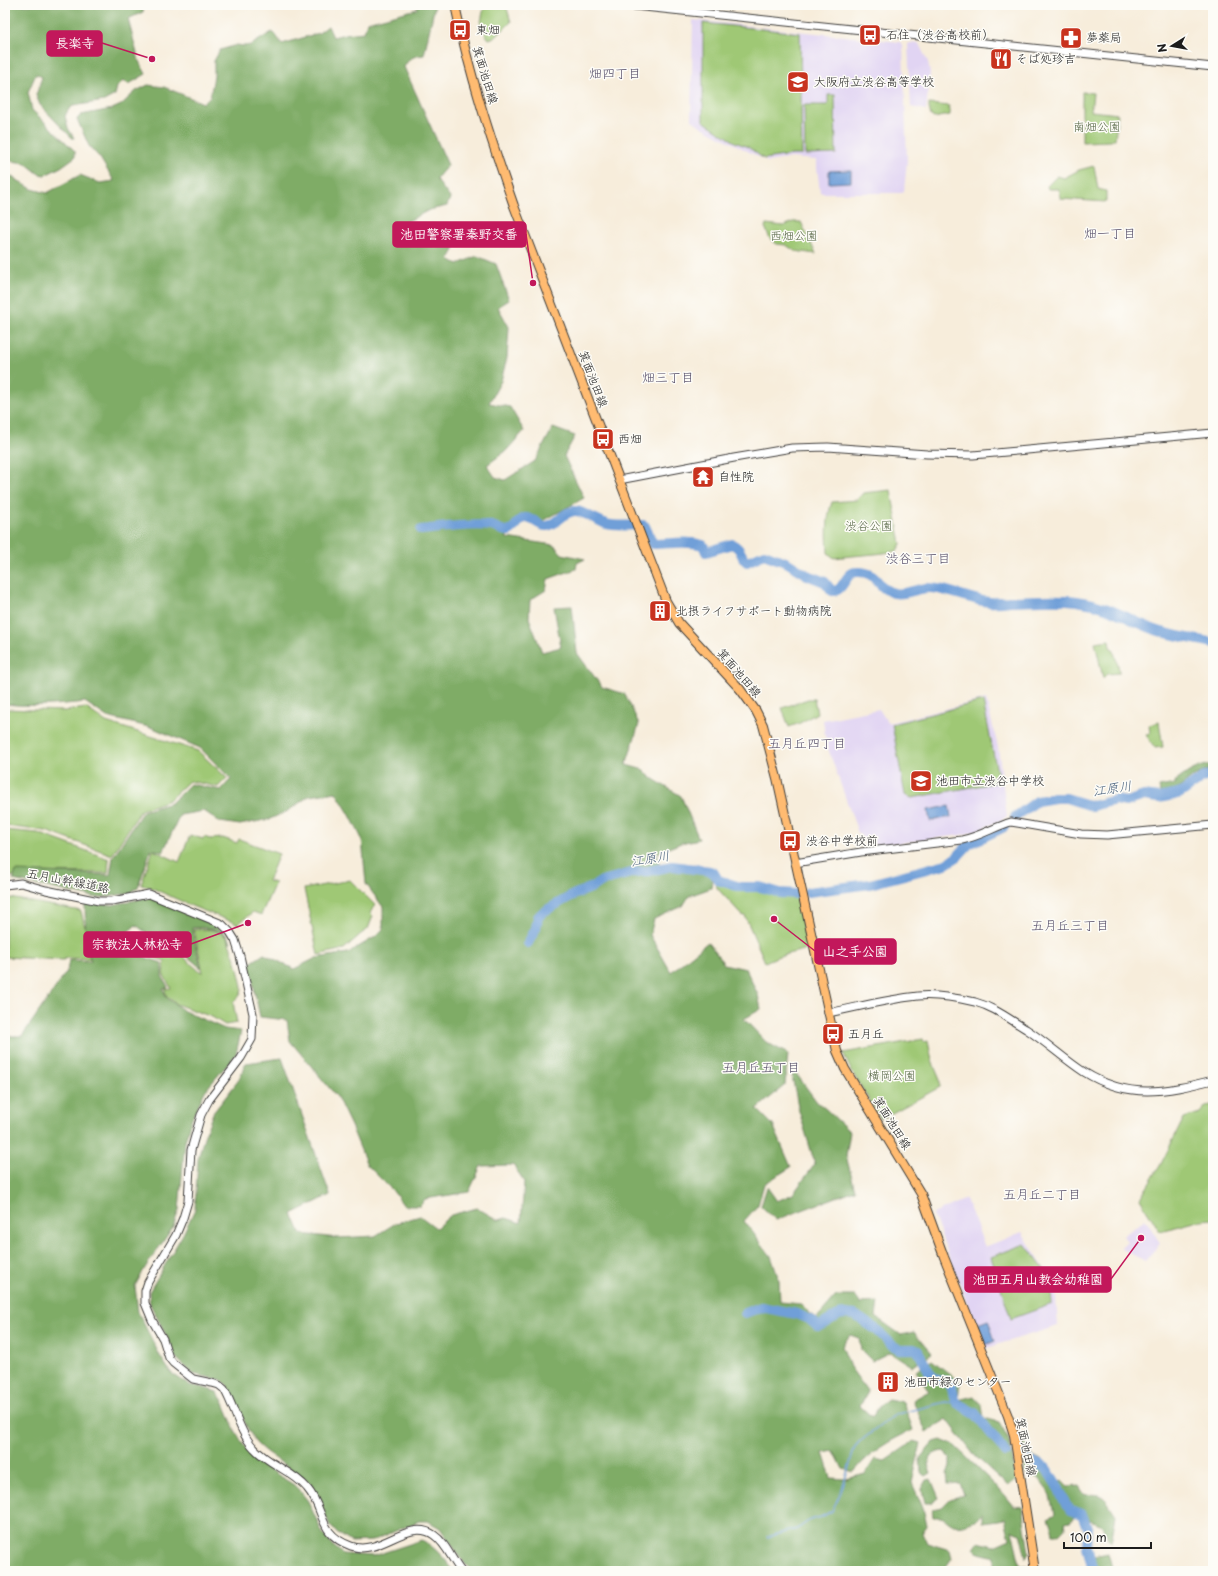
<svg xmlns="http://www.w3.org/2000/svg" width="1218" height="1576" viewBox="0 0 1218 1576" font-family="'Playpen Sans','Klee One',sans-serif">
	<rect width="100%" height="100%" fill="#fdfcf7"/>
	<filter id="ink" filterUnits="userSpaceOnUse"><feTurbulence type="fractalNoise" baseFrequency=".025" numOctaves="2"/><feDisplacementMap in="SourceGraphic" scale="8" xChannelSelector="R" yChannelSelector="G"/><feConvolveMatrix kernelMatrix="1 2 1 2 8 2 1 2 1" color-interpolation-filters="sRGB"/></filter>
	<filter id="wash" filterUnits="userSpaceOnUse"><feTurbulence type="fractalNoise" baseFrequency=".012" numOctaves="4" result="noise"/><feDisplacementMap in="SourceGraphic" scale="16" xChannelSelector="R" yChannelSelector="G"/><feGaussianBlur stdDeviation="0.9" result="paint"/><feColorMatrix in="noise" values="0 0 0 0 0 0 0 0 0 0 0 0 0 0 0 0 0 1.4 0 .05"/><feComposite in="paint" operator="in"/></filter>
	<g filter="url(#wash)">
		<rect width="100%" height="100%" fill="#f7eddb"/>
		<g fill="#e1d4f3">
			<path d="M693 20 900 42 903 46 907 161 904 191 902 193H822L820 192 816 160 791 158 768 162 702 127 691 119Z"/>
			<path d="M910 43 919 44 928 62 930 73 926 110 911 107 908 44Z"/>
			<path d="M986 699 998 747 1007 816 1003 819 977 831 961 835 882 845 873 844 865 840 858 833 826 743 823 720 879 709 888 723Z"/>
			<path d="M966 1199 985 1247 1022 1232 1044 1268 1054 1271 1058 1326 986 1348H984L933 1214Z"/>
			<path d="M1145 1219 1160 1243 1145 1261 1120 1248 1127 1241 1123 1236Z"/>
		</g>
		<g fill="#9fc874" stroke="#5e7248">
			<path d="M486 5H506L511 22 497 36 489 39 480 27 483 12Z"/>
			<path d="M703 23 800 33 802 155H791L764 159 748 147 735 142 703 121Z"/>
			<path d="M1082 92 1093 93 1091 111 1118 114 1115 139 1111 141 1082 142Z"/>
			<path d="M828 95H835L836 154 805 155 804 105H828Z"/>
			<path d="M929 104 949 106 948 110 950 111V115L934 118 931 116 929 108Z"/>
			<path d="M1094 166 1098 189 1106 191V202L1061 199 1059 189H1048L1047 186 1057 176 1064 178 1079 170Z"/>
			<path d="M793 222H801L816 254 795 251 786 245 777 244 770 239 765 227 766 224 784 226Z"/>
			<path d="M891 490 901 544 897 551C876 555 855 555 834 558L828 553C827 537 826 518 832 502L857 500 863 493Z"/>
			<path d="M1109 640 1110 647 1114 650C1114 657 1119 663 1119 673L1107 674 1103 678 1095 642Z"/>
			<path d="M808 699H814L817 713 800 723 789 727 782 708Z"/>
			<path d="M983 701 999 782 912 798 905 795 892 724Z"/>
			<path d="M86 708 106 722 198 751 227 778 218 787 189 781 169 800 141 810 112 855 46 831 5 826V709L65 711Z"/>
			<path d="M1159 722 1163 747 1155 748 1146 735 1150 734 1149 725Z"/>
			<path d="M5 830 38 833 109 859 108 873 24 872 5 879Z"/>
			<path d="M190 835 203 839 204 837 210 839 223 838 237 843 239 839 279 854 268 881 275 883 261 915 253 912 238 924 194 907 150 887 141 885 153 850 179 862Z"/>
			<path d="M713 875 716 880 720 882 740 889 761 888 781 894 796 895 808 949 779 956 765 962 745 916H743L717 888Z"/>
			<path d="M350 880 375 905 370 913 373 916 368 929 361 934 344 949 318 955 304 889Z"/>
			<path d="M5 897 81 911 85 928 84 947 91 959 67 958 63 960 5 957Z"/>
			<path d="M194 929C203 929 217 929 225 936 230 940 243 983 242 990 240 996 238 999 233 1002L237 1023 225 1025 212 1017 176 1004 166 995 165 989 171 988 163 974 165 961 150 956 149 942C176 939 183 961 203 973Z"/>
			<path d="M923 1039 924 1042 928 1041 932 1061 940 1080V1087L881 1119 852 1072 843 1053Z"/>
			<path d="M1213 1104V1219L1202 1220 1161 1231 1159 1230 1140 1199 1161 1164 1184 1118 1200 1113 1204 1108Z"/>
			<path d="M1025 1244 1044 1269 1050 1285 1052 1304 1011 1319 991 1257Z"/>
		</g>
		<g fill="#7fac66" stroke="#4e6441">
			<path d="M5 5H144L143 12 128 19 139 61 146 74 129 84 123 81 117 87 115 95 104 101 73 106 68 110 65 116 68 128 74 138H72L40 105 36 95 42 77 36 74 28 92 32 110 75 151V157L61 167 45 175 39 174 25 163 5 160Z"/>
			<path d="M417 5H435L424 55C413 56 409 58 404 67L448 165 436 179 450 198 447 206 429 210 397 227 399 232 436 247 455 248 449 259 458 264 477 256 496 264 509 300 498 307 509 327 507 358 501 381 489 403 510 407 524 431 506 451 487 465 495 477 505 480 535 461 553 428 575 436 564 456 584 498 543 521H521L506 538 554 545 562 554 585 559 577 563 576 569 548 579 546 590 530 600 529 618 542 652 561 647 554 607 572 606 577 653 602 687 625 694 639 724 626 765 644 770 650 777 681 796 699 839 681 843 657 853 660 867 713 871 711 888 689 896 683 906 654 919 650 935 671 972 708 942 724 964 746 969 758 995 761 1009 744 1019 766 1042 788 1054 785 1085 757 1109 773 1125 791 1167 764 1184 758 1205 744 1221 771 1256 779 1280 780 1302 801 1304 816 1319 836 1296H855L860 1303 878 1302 876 1317 901 1335 914 1332 932 1353 912 1366 890 1352 872 1361 861 1350 859 1338 850 1335 842 1346 850 1367 868 1392 860 1406 872 1417 881 1404 888 1399 903 1402 913 1430C890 1440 870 1452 854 1472L843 1469 834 1451 823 1453 831 1478 846 1479 865 1474 875 1459 885 1461 914 1441 921 1443 912 1483 923 1508 927 1526 922 1532 927 1543 950 1550 952 1558 943 1571H474L465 1564 440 1528 428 1521H419L372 1541 351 1542 339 1534 330 1526 318 1496 311 1484 265 1451 256 1443 248 1429 227 1385 222 1380 193 1374 173 1355 167 1337 150 1304 149 1292 183 1234 195 1209 198 1159 204 1137 213 1113 238 1081 246 1063 282 1058 330 1195 292 1214 301 1234 338 1238 375 1236 396 1223 420 1216 436 1228 451 1215 477 1208 498 1220 506 1218 521 1223 524 1181 513 1165 481 1166 469 1192 425 1199 420 1206H404L393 1191 367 1165 351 1126 337 1097 290 1041 287 1020 260 1017 249 964 264 954 294 969 316 958 348 953 375 937 383 929V907L366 884 362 839 350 815 336 792 309 796 288 811 270 819 240 825 220 822 204 811 180 815 163 852 151 849 138 887 130 893 98 898 13 880 16 871 110 875 113 857 143 811 171 803 190 784 221 790 231 779 200 748 153 728 107 717 85 702C59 705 31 707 5 704V178L12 177 32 189 47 193 80 175 100 183 114 181 100 158 89 146 77 119 81 115 112 109 121 105 136 91 148 85 164 87 203 103 210 97 214 76V61L220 50 237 45 244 46 251 45 272 32 275 34 282 44 319 33 328 26 333 37 345 34 364 32 367 22 417 9Z"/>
			<path d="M1213 764V768L1194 776 1177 790 1160 793 1159 787 1175 784V782C1187 772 1197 766 1213 764Z"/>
			<path d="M150 897C172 906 222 921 231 942L230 943C229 941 227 937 225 935 217 928 201 927 192 928L201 968 174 945 149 935 136 925 112 945 116 955 135 954 162 963V976L168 987 163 989 166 997 184 1011 225 1029 241 1031 236 1054 205 1091 191 1120 185 1141 179 1210 173 1227 145 1268 135 1286 138 1312 160 1356 171 1373 189 1385 201 1387 217 1392 223 1401 235 1430 244 1446 264 1466 294 1485 300 1491 308 1501 323 1534 332 1545 343 1554 373 1556 422 1540C436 1548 445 1559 454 1571H5V1036H22L67 971 69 960 91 961 86 946 85 904 112 905Z"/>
			<path d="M795 1072 817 1102 827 1110 850 1132 846 1156 855 1190 776 1220 761 1206 767 1187 777 1201 793 1194 815 1164 799 1111 792 1076Z"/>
			<path d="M932 1360 960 1382 958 1400 974 1396 982 1406 984 1418 999 1422 1010 1441 1016 1480 1008 1486 974 1455 947 1419 926 1432 913 1400 929 1391 916 1371Z"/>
			<path d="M941 1440 955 1446 999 1489 1013 1506 1022 1507 1029 1553 1026 1558 1020 1533 1012 1530 1020 1564 1031 1567 1032 1571H995V1557L979 1553 974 1548 978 1542 994 1546 1010 1539 1005 1519 983 1522V1514C973 1521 962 1530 950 1523 942 1517 944 1517 933 1517L932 1509 942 1507 950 1499 964 1495 960 1483 948 1484 947 1474 950 1466V1458L945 1451 938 1452 930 1456 928 1465 931 1473 926 1476 921 1472 920 1458 934 1442Z"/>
			<path d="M1022 1442 1028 1447 1030 1454 1041 1460 1058 1483 1062 1481 1068 1487 1079 1486 1085 1495C1105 1492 1106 1500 1116 1515L1111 1542 1108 1539 1103 1525 1077 1515 1070 1521 1065 1522 1066 1528 1060 1534H1053L1052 1528 1048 1518 1055 1514 1051 1495 1037 1477 1032 1478 1025 1474 1024 1468 1026 1463 1025 1452 1020 1450 1018 1444Z"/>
			<path d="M931 1479 939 1498 932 1503H925L922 1489 927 1480Z"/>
			<path d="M1108 1553 1113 1571H1096L1094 1556Z"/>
		</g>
		<g fill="#6f9fd8" stroke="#465e7a">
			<path d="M851 170V182L829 183V171Z"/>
			<path d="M949 806 951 817 930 821 928 810Z"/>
			<path d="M988 1320 995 1341 985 1345 978 1324Z"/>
		</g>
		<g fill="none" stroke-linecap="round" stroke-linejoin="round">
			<path stroke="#6f9fd8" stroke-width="1.5" d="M767 1537 797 1529 810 1520 821 1517 832 1511 841 1492 855 1447 859 1442 892 1417 897 1414 945 1402 957 1403"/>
			<g stroke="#6f9fd8" stroke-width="10">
				<path d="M421 530C441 528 472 523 491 526 497 527 503 532 509 531 515 529 519 519 525 518 533 517 539 527 547 526 559 524 564 510 576 511 581 511 599 521 606 524 618 527 631 525 643 525L645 526 653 544C670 544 686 540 703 545L706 552 732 544C744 550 739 556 747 562L764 554 788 563 807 575 825 582 832 591C845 592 844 572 857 572 879 571 876 589 894 593 906 596 918 587 930 588 950 589 969 600 989 602 996 603 1003 602 1010 601 1032 601 1056 598 1077 601 1107 605 1122 616 1148 627 1168 636 1192 638 1213 643"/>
				<path d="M1015 817 1037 801 1055 798H1066L1092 806 1116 800 1126 802 1144 796 1158 798 1174 795 1181 793 1202 778 1213 774"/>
				<path d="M808 892 870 884 946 864 957 857 969 844 1004 827"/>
				<path d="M528 943 536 928 538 917 543 912 573 895 593 887 602 881 635 872 649 871 672 866 710 871 714 873 718 880 740 887H760L780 893 797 894"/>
				<path d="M745 1313 761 1307 797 1314 809 1319 817 1326H820L838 1315 845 1314 855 1315 877 1330 892 1345 899 1349H914L918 1351 931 1375 935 1378 949 1383 952 1387 954 1397 957 1403 975 1413 1006 1453"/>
				<path d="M1030 1460 1046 1468 1059 1489 1066 1505 1071 1510 1082 1514 1088 1530 1087 1546 1093 1571"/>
			</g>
		</g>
	</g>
	<g filter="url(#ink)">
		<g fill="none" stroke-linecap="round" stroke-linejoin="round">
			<g stroke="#3d3b39" stroke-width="9">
				<g id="minor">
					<path d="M625 5 1213 67"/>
					<path d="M619 480 734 458 792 448 828 447 927 454 973 455 1213 433"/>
					<path d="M795 863 861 852 962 840C981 836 994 827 1011 822L1081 834 1107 835 1213 825"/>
					<path d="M5 885 21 883 46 890 99 901H112L149 894 222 924 230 932 235 940 240 956 253 1014 252 1039 241 1058 209 1100 201 1115 191 1150 188 1201 183 1218 176 1235 148 1282 145 1291V1303L152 1320 163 1339 169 1358 173 1363 193 1379 212 1383 219 1385 224 1389C235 1408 239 1432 254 1448 269 1465 293 1471 307 1488 326 1510 317 1534 351 1546 380 1557 408 1517 434 1535 446 1543 452 1560 461 1571"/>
					<path d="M828 1013C858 1007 888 999 918 996 937 994 957 998 975 1002 994 1007 1009 1019 1026 1029 1046 1042 1064 1059 1084 1072 1129 1100 1165 1092 1213 1080"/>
				</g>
			</g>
			<g stroke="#3d3b39" stroke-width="10">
				<path id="major" d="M455 5C469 73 491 140 514 206L666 601 679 623 740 689 756 711 763 725 777 778 837 1051 845 1069 921 1194 944 1257 1008 1416 1014 1435 1035 1571"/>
			</g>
			<use href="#minor" stroke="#fff" stroke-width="7"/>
			<use href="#major" stroke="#ffbb71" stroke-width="8"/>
		</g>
	</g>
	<defs>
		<g id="bus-square" transform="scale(1.15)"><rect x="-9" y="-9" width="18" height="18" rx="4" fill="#c8321e" stroke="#fdfcf7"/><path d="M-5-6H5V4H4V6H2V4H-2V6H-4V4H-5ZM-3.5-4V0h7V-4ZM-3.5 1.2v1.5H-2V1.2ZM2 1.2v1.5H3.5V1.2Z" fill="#fff"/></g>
		<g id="pharmacy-square" transform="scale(1.15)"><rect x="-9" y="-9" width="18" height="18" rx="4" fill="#c8321e" stroke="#fdfcf7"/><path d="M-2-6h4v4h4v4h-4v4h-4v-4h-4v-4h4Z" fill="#fff"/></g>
		<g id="restaurant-square" transform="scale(1.15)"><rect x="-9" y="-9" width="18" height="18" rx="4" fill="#c8321e" stroke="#fdfcf7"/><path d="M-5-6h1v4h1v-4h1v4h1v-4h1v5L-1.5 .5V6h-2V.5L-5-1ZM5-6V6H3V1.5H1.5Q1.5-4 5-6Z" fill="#fff"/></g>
		<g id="school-square" transform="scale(1.15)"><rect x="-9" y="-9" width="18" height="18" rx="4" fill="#c8321e" stroke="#fdfcf7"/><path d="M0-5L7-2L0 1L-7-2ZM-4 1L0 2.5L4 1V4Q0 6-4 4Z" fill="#fff"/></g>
		<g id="temple-square" transform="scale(1.15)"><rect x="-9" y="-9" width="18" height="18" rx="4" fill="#c8321e" stroke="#fdfcf7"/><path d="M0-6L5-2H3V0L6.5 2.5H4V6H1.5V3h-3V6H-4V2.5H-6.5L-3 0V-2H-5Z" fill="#fff"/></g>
		<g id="building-square" transform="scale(1.15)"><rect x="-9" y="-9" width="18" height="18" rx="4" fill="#c8321e" stroke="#fdfcf7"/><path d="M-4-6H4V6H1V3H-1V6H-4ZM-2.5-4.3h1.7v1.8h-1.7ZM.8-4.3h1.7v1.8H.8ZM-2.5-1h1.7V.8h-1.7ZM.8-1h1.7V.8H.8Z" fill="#fff"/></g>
	</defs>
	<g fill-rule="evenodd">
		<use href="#bus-square" x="460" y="30"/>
		<use href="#bus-square" x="870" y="35"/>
		<use href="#pharmacy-square" x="1071" y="38"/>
		<use href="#restaurant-square" x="1001" y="59"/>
		<use href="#school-square" x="798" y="82"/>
		<use href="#bus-square" x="603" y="439"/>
		<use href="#temple-square" x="703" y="477"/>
		<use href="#building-square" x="660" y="611"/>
		<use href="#school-square" x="921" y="781"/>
		<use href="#bus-square" x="790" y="841"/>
		<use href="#bus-square" x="833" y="1034"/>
		<use href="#building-square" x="888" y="1382"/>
	</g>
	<g text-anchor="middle" stroke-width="3" stroke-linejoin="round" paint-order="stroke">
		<g font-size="12" fill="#1c1c1c" stroke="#fdfcf7" text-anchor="start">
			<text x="476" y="34">東畑</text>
			<text x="886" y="39">石住（渋谷高校前）</text>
			<text x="1086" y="42">夢薬局</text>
			<text x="1016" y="63">そば処珍吉</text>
			<text x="814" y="86">大阪府立渋谷高等学校</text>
			<text x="618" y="443">西畑</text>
			<text x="718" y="481">自性院</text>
			<text x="676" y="615">北摂ライフサポート動物病院</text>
			<text x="936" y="785">池田市立渋谷中学校</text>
			<text x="806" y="845">渋谷中学校前</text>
			<text x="848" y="1038">五月丘</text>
			<text x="904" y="1386">池田市緑のセンター</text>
		</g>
		<g font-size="12" fill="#1c1c1c" stroke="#fdfcf7">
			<text transform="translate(485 75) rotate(73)" y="4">箕面池田線</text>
			<text transform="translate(593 379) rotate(69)" y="4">箕面池田線</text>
			<text transform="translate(739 673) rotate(49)" y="4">箕面池田線</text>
			<text transform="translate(68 881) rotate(11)" y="4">五月山幹線道路</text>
			<text transform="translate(892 1123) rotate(58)" y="4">箕面池田線</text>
			<text transform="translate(1026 1447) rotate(78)" y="4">箕面池田線</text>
		</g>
		<g font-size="12" fill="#50613f" stroke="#fdfcf7">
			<text x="1097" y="131">南畑公園</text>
			<text x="794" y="240">西畑公園</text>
			<text x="869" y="530">渋谷公園</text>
			<text x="892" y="1080">横岡公園</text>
		</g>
		<g font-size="13" fill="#554d68" stroke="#fdfcf7">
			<text x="615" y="78">畑四丁目</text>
			<text x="1110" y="238">畑一丁目</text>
			<text x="668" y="382">畑三丁目</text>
			<text x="918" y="563">渋谷三丁目</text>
			<text x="807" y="748">五月丘四丁目</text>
			<text x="1070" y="930">五月丘三丁目</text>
			<text x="761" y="1072">五月丘五丁目</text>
			<text x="1042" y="1199">五月丘二丁目</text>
		</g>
		<g font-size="13" font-style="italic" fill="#465e7a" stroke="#fdfcf7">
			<text transform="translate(1112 788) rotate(-8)" y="5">江原川</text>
			<text transform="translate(650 858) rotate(-9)" y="5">江原川</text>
		</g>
	</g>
	<path fill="none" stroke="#c2185b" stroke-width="1.5" d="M152 59L102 43M533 283L526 234M248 923L191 944M774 919L815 951M1141 1238L1111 1279"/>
	<g fill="#c2185b" stroke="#fdfcf7" stroke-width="1.5">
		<circle cx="152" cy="59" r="4"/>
		<circle cx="533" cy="283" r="4"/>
		<circle cx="248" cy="923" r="4"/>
		<circle cx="774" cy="919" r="4"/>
		<circle cx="1141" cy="1238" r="4"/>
	</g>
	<g fill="#c2185b" stroke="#c2185b" stroke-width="1.5">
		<rect x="47" y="31" width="55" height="25" rx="4"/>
		<rect x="393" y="222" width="133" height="25" rx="4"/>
		<rect x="84" y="932" width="107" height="25" rx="4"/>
		<rect x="815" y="939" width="81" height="25" rx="4"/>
		<rect x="965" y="1267" width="146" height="25" rx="4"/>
	</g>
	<g font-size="13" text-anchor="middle" font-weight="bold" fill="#fff">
		<text x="75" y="48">長楽寺</text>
		<text x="459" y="239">池田警察署秦野交番</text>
		<text x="137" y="949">宗教法人林松寺</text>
		<text x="855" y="956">山之手公園</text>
		<text x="1038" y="1284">池田五月山教会幼稚園</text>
	</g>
	<rect width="1218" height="1576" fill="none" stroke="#fdfcf7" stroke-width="20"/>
	<g transform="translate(1172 46) rotate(259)" stroke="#fdfcf7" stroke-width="3" paint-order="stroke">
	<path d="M0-3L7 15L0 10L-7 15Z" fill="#1c1c1c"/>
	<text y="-6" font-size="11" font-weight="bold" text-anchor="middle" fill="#1c1c1c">N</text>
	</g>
	<path d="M1064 1542v6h87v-6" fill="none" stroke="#1c1c1c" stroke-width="2"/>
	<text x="1070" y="1542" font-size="12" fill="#1c1c1c" stroke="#fdfcf7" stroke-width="3" paint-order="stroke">100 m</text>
</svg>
